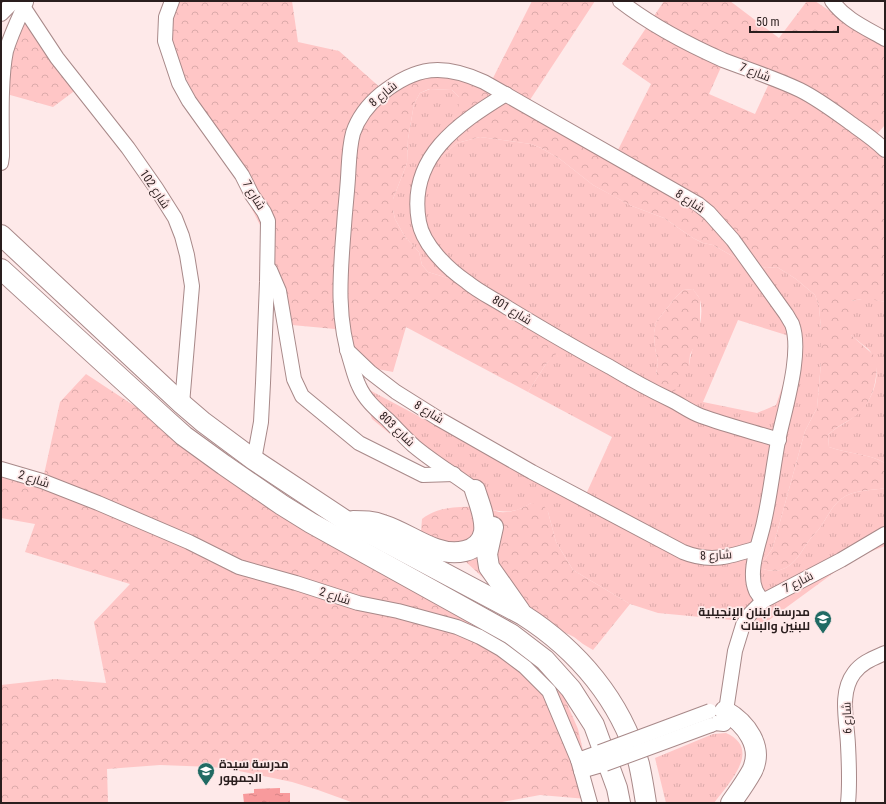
<svg xmlns="http://www.w3.org/2000/svg" width="886" height="804" viewBox="0 0 886 804" font-family="'Roboto Condensed',Cairo,sans-serif">
	<defs>
		<pattern id="grass-tufts" width="24" height="20" patternUnits="userSpaceOnUse"><rect width="24" height="20" fill="#ffc6c6"/><path d="M3 7l-1-3M5 7V3M7 7l1-3M15 17l-1-3M17 17v-4M19 17l1-3" fill="none" stroke="#dbaaaa"/></pattern>
		<pattern id="forest-crowns" width="20" height="18" patternUnits="userSpaceOnUse"><rect width="20" height="18" fill="#ffc6c6"/><path d="M2 6a3 3 0 1 1 6 0M12 15a3 3 0 1 1 6 0" fill="none" stroke="#dbaaaa"/></pattern>
		<pattern id="water-ripples" width="26" height="14" patternUnits="userSpaceOnUse"><rect width="26" height="14" fill="#f89a9c"/><path d="M2 4q2-2 4 0t4 0M15 11q2-2 4 0t4 0" fill="none" stroke="#d58486"/></pattern>
	</defs>
	<rect width="100%" height="100%" fill="#fee9e9"/>
	<g fill="url(#grass-tufts)" fill-rule="evenodd">
		<path d="M430 89 452 90 459 97V109L454 118 441 157 457 143 480 137 531 144 541 148 560 159 593 185 632 206 664 218 693 238 703 243 713 245 734 257 766 268 777 267 796 279 815 295 819 306 821 330V363L817 408 805 431 775 540 772 549 759 568C766 570 773 572 780 570 796 566 802 549 811 538 814 534 817 532 819 529 827 518 831 507 841 499 854 489 870 491 885 488V546L854 558 765 623 658 613 630 604 573 570 556 542 548 512 531 503C516 513 505 513 488 509L425 463 372 419 360 385 582 503 612 437 528 392 546 364 553 356 459 284 451 279 428 272 422 265 419 252 405 237 395 219 393 210V199L407 163 408 139 414 104 420 93ZM693 289C695 293 699 296 700 300 706 323 691 344 689 366L656 375 658 362 655 348 654 333 656 322 676 297 683 290ZM738 320 799 339 776 405 757 413 703 402Z"/>
		<path d="M862 299H872L885 302V463C868 453 848 454 829 447L828 435C837 426 847 423 856 415 874 400 884 372 870 351 868 348 855 339 851 335V301Z"/>
		<path d="M726 733C763 749 728 784 714 803H666L655 758 713 734Z"/>
	</g>
	<g fill="url(#forest-crowns)" fill-rule="evenodd">
		<path d="M168 1H292L298 42 339 51 383 90 416 72 492 80 532 1H595L522 112 612 162 651 84 622 64 664 1H730L779 38 807 1H815L885 48V125L868 144 885 160V302C873 299 862 298 851 301V335L877 358C877 381 874 402 854 417 845 423 836 427 828 435L829 447C848 454 868 453 885 463V488C870 491 854 489 841 499 831 507 827 518 819 529 817 532 814 534 811 538 802 549 796 566 780 570 773 572 766 570 759 568L772 549 775 540 805 431 817 408 821 363V330L819 306 815 295 796 279 777 267 766 268 734 257 713 245 703 243 693 238 664 218 632 206 613 196 593 185 560 159 541 148 531 144 480 137 457 143 441 157 432 152 434 141C448 134 448 133 454 118 458 108 459 110 459 97L452 90 429 89 420 93 414 104 408 139 407 163 393 199V210L395 219 405 237 419 252 422 265 428 272 451 279 562 348 546 364 528 392 406 327 393 372 356 365 335 329 281 324 261 227 165 37ZM726 56 772 77 755 114 709 94Z"/>
		<path d="M26 12 77 89 53 107 3 93 9 58Z"/>
		<path d="M693 289 700 299V334L690 355 689 366 674 393 659 386 656 375 658 362 655 348 654 333 656 322 676 297 683 290Z"/>
		<path d="M86 374 288 507 477 613 555 682 564 697 578 729 586 763 587 799 540 795 497 803H354L318 790 292 782 239 771 213 767 160 765 107 769 108 803H1V685L55 679 106 683 94 622 130 584 25 552 35 524 1 518V472L43 479 60 402Z"/>
		<path d="M531 503 543 504 548 512 556 542 573 570 630 604 593 650 583 644 574 637 562 631 492 586 466 562 421 532 422 519C437 507 458 506 478 507 485 507 492 510 499 512 511 513 521 509 531 503Z"/>
	</g>
	<path fill="url(#water-ripples)" d="M280 788V793H290V803H244L243 794 254 793V789Z"/>
	<g fill="none" stroke-linecap="round" stroke-linejoin="round">
		<g stroke="#a88989" stroke-width="16">
			<g id="minor">
				<path d="M172 1 166 17 165 41 179 83 189 101 242 175 252 195 264 212 268 221 267 282 263 383 261 422 254 460"/>
				<path d="M620 1C651 25 687 44 723 60 749 70 775 78 800 90 820 100 838 114 856 127 866 134 876 141 885 150"/>
				<path d="M832 1C845 19 866 28 885 39"/>
				<path d="M24 8 57 58 128 148 156 188 175 218 182 236 187 255 192 286 182 404"/>
				<path d="M1 14 14 1"/>
				<path d="M506 94C459 123 407 157 419 222 423 245 448 269 467 282 479 292 494 299 508 308 541 328 575 348 610 367 630 379 650 390 671 400 681 405 690 412 701 416 726 425 753 432 779 440"/>
				<path d="M1 163 2 156C2 125 0 81 6 51 11 34 19 18 26 2"/>
				<path d="M270 270 279 291 294 379 302 396 359 443 423 475 454 474"/>
				<path d="M347 350 370 372 396 392 439 419 532 472 683 552C710 563 729 557 757 548"/>
				<path d="M1 469 42 481 98 503 189 542 239 567 296 583 358 603 398 611 457 627 480 637 501 649 525 667 549 691 578 760 590 803"/>
				<path d="M475 490C455 475 433 462 414 446 405 438 397 429 388 420 377 410 365 400 359 386 356 380 354 373 352 366 336 319 340 275 344 226 345 210 347 194 348 178 349 163 349 148 353 133 358 118 369 104 381 94 416 66 443 63 484 82L698 204 709 213 733 240 786 314C788 317 790 321 792 324 803 353 784 411 778 441 773 468 770 496 764 522 760 542 747 571 756 591 758 594 760 598 763 601"/>
				<path d="M711 725 715 723 724 724 735 651 743 625 750 614 763 601 841 560 885 534"/>
				<path d="M578 760 600 752"/>
				<path d="M581 771 605 764"/>
				<path d="M848 803C850 784 849 764 848 745 847 721 839 693 854 673 862 662 874 658 885 653"/>
			</g>
		</g>
		<g stroke="#a88989" stroke-width="22">
			<g id="highway">
				<path d="M1 235 182 404 203 422 254 460 346 521 523 615C578 650 621 701 639 764 642 777 644 790 646 803"/>
				<path d="M1 269 164 418 184 436 224 465 282 505 311 523 511 634 545 660 571 689 594 725 617 788 620 803"/>
				<path d="M353 521C364 521 373 521 383 525 402 531 418 543 436 549 453 555 480 554 484 532 486 518 479 503 475 490"/>
				<path d="M493 527 487 554 489 567 520 611"/>
				<path d="M725 711C746 723 764 747 752 771 746 782 738 793 731 803"/>
			</g>
		</g>
		<use href="#minor" stroke="#fff" stroke-width="14"/>
		<use href="#highway" stroke="#fff" stroke-width="20"/>
		<g stroke="#a88989" stroke-width="16" stroke-linecap="butt">
			<g id="minor-bridge">
				<path d="M600 752 710 711"/>
				<path d="M605 764 711 725"/>
			</g>
		</g>
		<use href="#minor-bridge" stroke="#fff" stroke-width="14"/>
	</g>
	<defs>
		<g id="school-pin" transform="scale(0.9)"><path d="M0 17L-7.5 6A9.5 9.5 0 1 1 7.5 6Z" fill="#206a63" stroke="#fee9e9"/><path d="M0-5L7-2L0 1L-7-2ZM-4 1L0 2.5L4 1V4Q0 6-4 4Z" fill="#fff"/></g>
	</defs>
	<g fill-rule="evenodd">
		<use href="#school-pin" x="823" y="619"/>
		<use href="#school-pin" x="206" y="771"/>
	</g>
	<g text-anchor="middle" stroke-width="3.5" stroke-linejoin="round" paint-order="stroke">
		<g font-size="12" fill="#2a1e1e" stroke="#fee9e9">
			<text transform="translate(755 72) rotate(21)" y="4">شارع 7</text>
			<text transform="translate(383 94) rotate(-40)" y="4">شارع 8</text>
			<text transform="translate(155 189) rotate(56)" y="4">شارع 102</text>
			<text transform="translate(254 195) rotate(59)" y="4">شارع 7</text>
			<text transform="translate(690 201) rotate(33)" y="4">شارع 8</text>
			<text transform="translate(512 310) rotate(32)" y="4">شارع 801</text>
			<text transform="translate(429 412) rotate(32)" y="4">شارع 8</text>
			<text transform="translate(397 429) rotate(44)" y="4">شارع 803</text>
			<text transform="translate(34 479) rotate(18)" y="4">شارع 2</text>
			<text transform="translate(716 555) rotate(-3)" y="4">شارع 8</text>
			<text transform="translate(798 582) rotate(-27)" y="4">شارع 7</text>
			<text transform="translate(335 596) rotate(18)" y="4">شارع 2</text>
			<text transform="translate(847 718) rotate(-92)" y="4">شارع 6</text>
		</g>
		<g font-size="12" font-weight="bold" fill="#2a1e1e" stroke="#fee9e9" text-anchor="end">
			<text x="810" y="616">مدرسة لبنان الإنجيلية<tspan x="810" dy="14">للبنين والبنات</tspan></text>
			<text x="219" y="768" text-anchor="start">مدرسة سيدة<tspan x="219" dy="14">الجمهور</tspan></text>
		</g>
	</g>
	<rect width="886" height="804" fill="none" stroke="#2a1e1e" stroke-width="4"/>
	<path d="M750 26v6h88v-6" fill="none" stroke="#2a1e1e" stroke-width="2"/>
	<text x="756" y="26" font-size="12" fill="#2a1e1e" stroke="#fee9e9" stroke-width="3" paint-order="stroke">50 m</text>
</svg>
